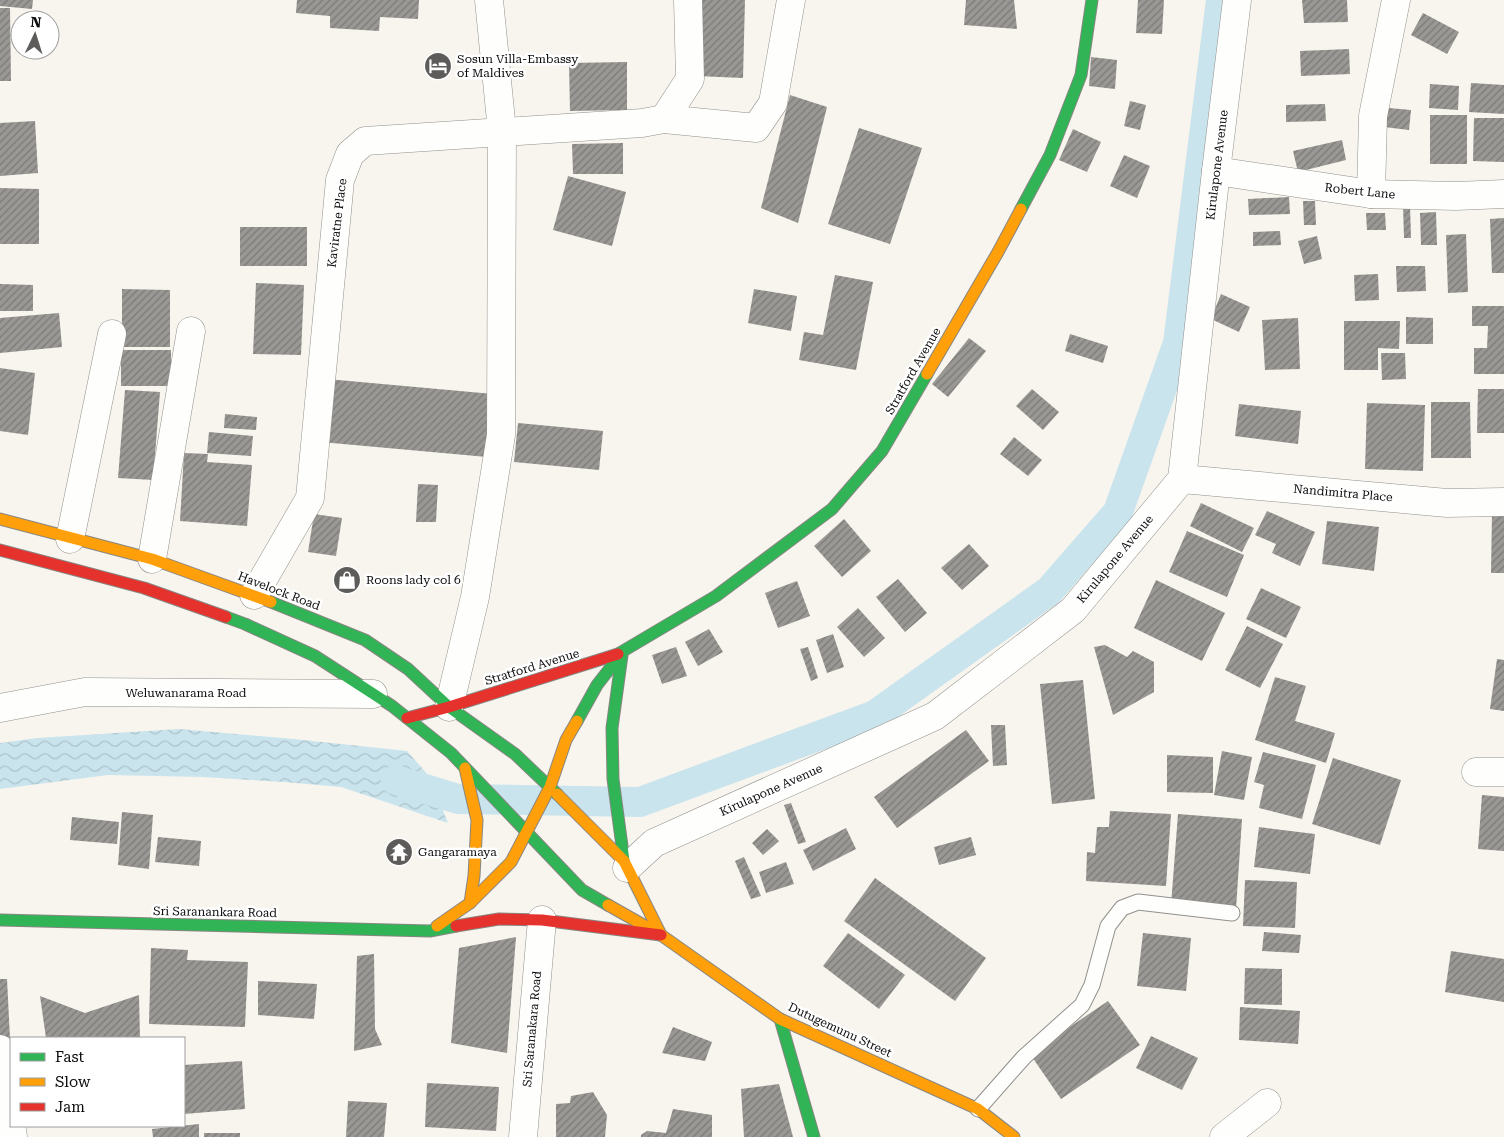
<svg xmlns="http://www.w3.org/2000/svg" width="1504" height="1137" viewBox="0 0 1504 1137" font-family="'Roboto Serif',serif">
	<defs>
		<pattern id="water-waves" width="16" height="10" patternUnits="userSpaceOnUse" patternTransform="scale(1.25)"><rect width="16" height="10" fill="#cae4ed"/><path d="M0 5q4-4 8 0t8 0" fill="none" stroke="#acc2ca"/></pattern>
		<pattern id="building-hatch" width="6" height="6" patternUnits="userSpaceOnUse" patternTransform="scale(1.25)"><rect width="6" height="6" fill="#9a9894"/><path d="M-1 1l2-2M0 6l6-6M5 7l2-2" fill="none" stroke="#7c7a77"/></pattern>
	</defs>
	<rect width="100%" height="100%" fill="#f8f5ee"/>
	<path fill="url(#water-waves)" d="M179 729 294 739 407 751 429 776 448 823 341 787 284 782 203 777 108 775 0 789V743L37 738Z"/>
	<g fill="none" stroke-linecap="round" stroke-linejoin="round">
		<path stroke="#cae4ed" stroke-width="30" d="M396 780 458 799 640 802 875 715 1049 591 1118 512 1178 343 1221 0"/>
	</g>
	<g fill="url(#building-hatch)">
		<path d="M0 0H33L32 9 0 6Z"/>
		<path d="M297 0H419L418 19 380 17 379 31 330 28V16L296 13Z"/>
		<path d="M699 0H745L743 78 696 76Z"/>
		<path d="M966 0H1014L1017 29 964 25Z"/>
		<path d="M1138 0H1164L1162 34 1136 33Z"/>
		<path d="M1302 0H1347L1348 22 1304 23Z"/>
		<path d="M0 8H10L11 81H0Z"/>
		<path d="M1423 13 1459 32 1447 54 1411 35Z"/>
		<path d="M1349 49 1350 74 1301 76 1300 51Z"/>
		<path d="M1091 57 1117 60 1115 89 1089 86Z"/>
		<path d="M627 62V110L570 111 569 63Z"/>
		<path d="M1471 83 1504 85V114L1469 112Z"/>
		<path d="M1430 84 1459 86 1458 110 1429 108Z"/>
		<path d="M790 95 827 107 798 223 761 208Z"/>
		<path d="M1130 101 1146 105 1140 130 1124 126Z"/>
		<path d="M1325 104 1326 121 1286 122V105Z"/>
		<path d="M1378 107 1411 110 1409 130 1376 126Z"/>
		<rect x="1430" y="115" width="37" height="49"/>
		<path d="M1474 118H1504V162L1473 161Z"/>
		<path d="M35 121 38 173 0 176V123Z"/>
		<path d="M859 128 922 148 890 244 828 224Z"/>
		<path d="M1073 129 1101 142 1087 172 1059 160Z"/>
		<path d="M1342 140 1346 160 1298 172 1293 151Z"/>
		<path d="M623 143V174H573L572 144Z"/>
		<path d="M1124 155 1150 166 1137 198 1110 186Z"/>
		<path d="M568 176 626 192 612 246 553 230Z"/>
		<path d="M0 188 39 189V244H0Z"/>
		<path d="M1289 197 1290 214 1249 215 1248 199Z"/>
		<path d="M1303 201H1315L1316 225H1304Z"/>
		<path d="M1410 205 1411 238H1404L1403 206Z"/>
		<path d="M1436 212 1437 245H1421L1420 213Z"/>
		<path d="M1366 213H1385L1386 230H1367Z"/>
		<path d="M1504 218V273H1492L1490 219Z"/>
		<rect x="240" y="227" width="67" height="39"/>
		<path d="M1280 231 1281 245 1253 246V232Z"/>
		<path d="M1466 234 1468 292 1448 293 1446 235Z"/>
		<path d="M1317 236 1322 259 1304 264 1298 241Z"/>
		<path d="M1396 266H1425L1426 291 1397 292Z"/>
		<path d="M1378 274 1379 300 1355 301 1354 275Z"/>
		<path d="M835 275 873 282 856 370 799 360 804 332 823 335Z"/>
		<path d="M256 283 304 285 301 355 253 354Z"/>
		<path d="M0 284 33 285V311H0Z"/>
		<path d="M122 289 170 290V347H122Z"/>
		<path d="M754 289 797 296 791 331 748 323Z"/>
		<path d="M1221 294 1250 307 1239 332 1211 319Z"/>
		<path d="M1472 306H1504V374H1474V348H1487L1488 326H1472Z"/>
		<path d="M59 313 62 347 0 353V318Z"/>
		<path d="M1406 317 1433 318V344H1406Z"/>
		<path d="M1298 318 1300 369 1265 370 1262 320Z"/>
		<path d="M1344 321H1400L1399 349 1378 348V370H1344Z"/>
		<path d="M1070 334 1108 346 1103 363 1065 351Z"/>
		<path d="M969 338 986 351 948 397 932 384Z"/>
		<rect x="121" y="350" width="50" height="36"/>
		<path d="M1381 353H1405L1406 379 1382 380Z"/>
		<path d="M0 368 35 373 28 435 0 431Z"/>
		<path d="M327 379 493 394 487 457 321 442Z"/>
		<path d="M1032 389 1059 412 1043 430 1016 406Z"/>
		<path d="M1478 389H1504V433H1477Z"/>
		<path d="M125 390 160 392 153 480 118 478Z"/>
		<path d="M1431 402H1470L1471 458H1431Z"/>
		<path d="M1367 403 1425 405 1423 471 1365 469Z"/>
		<path d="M1239 404 1301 411 1298 444 1235 436Z"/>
		<path d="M225 414 257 417 256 430 224 428Z"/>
		<path d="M518 423 603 431 599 470 514 462Z"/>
		<path d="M209 432 253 436 251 456 207 453Z"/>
		<path d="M1014 437 1042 460 1028 476 1000 454Z"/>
		<path d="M184 453 208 454 207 462 252 465 247 526 180 521Z"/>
		<path d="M418 484 438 485 436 522H416Z"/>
		<path d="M1201 503 1254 528 1242 552 1190 526Z"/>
		<path d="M1267 511 1315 532 1300 566 1272 553 1276 544 1255 535Z"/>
		<path d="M314 514 342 518 336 556 308 552Z"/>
		<path d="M1492 514 1504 515V573H1491Z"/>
		<path d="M844 519 871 551 842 577 814 546Z"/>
		<path d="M1327 521 1379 527 1374 571 1322 564Z"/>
		<path d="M1187 531 1244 555 1227 597 1169 572Z"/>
		<path d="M969 544 989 566 962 590 941 568Z"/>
		<path d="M898 579 927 613 905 632 876 597Z"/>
		<path d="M1156 580 1225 613 1202 661 1134 628Z"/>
		<path d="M797 581 810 616 778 628 765 593Z"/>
		<path d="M1261 588 1301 607 1286 638 1246 619Z"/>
		<path d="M858 608 885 638 864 657 837 627Z"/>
		<path d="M1247 626 1283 644 1260 688 1225 670Z"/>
		<path d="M709 629 723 652 698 666 685 642Z"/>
		<path d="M833 634 844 667 827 673 816 640Z"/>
		<path d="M1105 645 1127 657 1133 651 1154 662V692L1113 715 1094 647Z"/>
		<path d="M676 647 687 676 662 684 652 655Z"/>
		<path d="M808 647 818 678 811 681 800 649Z"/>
		<path d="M1497 659 1504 660V711L1490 709Z"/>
		<path d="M1275 677 1306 686 1295 721 1335 733 1326 763 1255 740Z"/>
		<path d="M1083 680 1095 799 1052 804 1040 684Z"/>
		<path d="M991 725H1005L1007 765 993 766Z"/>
		<path d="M966 730 989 761 897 828 874 797Z"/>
		<path d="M1222 751 1252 757 1244 800 1214 795Z"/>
		<path d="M1263 752 1316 765 1302 819 1259 808 1264 785 1254 782Z"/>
		<path d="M1167 755 1213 757V793L1167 792Z"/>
		<path d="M1333 758 1401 780 1380 845 1312 824Z"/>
		<path d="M1482 795 1504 797V851L1478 849Z"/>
		<path d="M791 803 806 842 798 844 784 805Z"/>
		<path d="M1110 811 1171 814 1166 886 1086 881 1087 852 1095 853 1097 827H1109Z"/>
		<path d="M122 812 153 815 149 869 118 865Z"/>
		<path d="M1178 814 1242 819 1236 909 1171 905Z"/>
		<path d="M72 817 119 822 117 844 70 840Z"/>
		<path d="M1259 827 1315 834 1310 874 1254 867Z"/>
		<path d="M846 828 856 849 813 871 803 850Z"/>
		<path d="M767 829 779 841 763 855 752 843Z"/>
		<path d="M158 837 201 841 199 866 155 862Z"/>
		<path d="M971 837 976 855 939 865 934 847Z"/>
		<path d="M744 857 761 896 751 899 735 861Z"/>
		<path d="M786 862 794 884 766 893 759 872Z"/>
		<path d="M875 878 986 958 955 1001 844 921Z"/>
		<path d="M1245 880 1297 882 1295 928 1243 926Z"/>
		<path d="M1264 932 1301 935 1299 953 1262 951Z"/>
		<path d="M848 933 905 975 879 1009 823 966Z"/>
		<path d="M1143 933 1191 938 1186 991 1137 986Z"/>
		<path d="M516 937 507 1053 451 1043 459 948Z"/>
		<path d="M151 948 188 950 187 960 248 962 245 1027 149 1024Z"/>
		<path d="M1451 951 1504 959V1002L1445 992Z"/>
		<path d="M374 954 375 1029 382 1045 354 1051 357 956Z"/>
		<path d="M1245 968 1282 969V1005L1244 1004Z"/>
		<path d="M0 979H7L11 1058 0 1059Z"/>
		<path d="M258 981 317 984 314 1019 258 1015Z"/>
		<path d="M139 995 140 1038H46L40 996 85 1013Z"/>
		<path d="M1108 1001 1140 1045 1061 1099 1030 1054Z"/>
		<path d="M1240 1007 1300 1011 1298 1044 1239 1040Z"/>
		<path d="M673 1027 712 1042 705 1061 662 1053Z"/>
		<path d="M1151 1036 1198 1058 1182 1090 1136 1068Z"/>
		<path d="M242 1061 245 1109 184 1114V1065Z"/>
		<path d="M427 1083 499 1087 496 1131 425 1127Z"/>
		<path d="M779 1084 793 1137H744L741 1089Z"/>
		<path d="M593 1092 607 1115 605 1137H556V1104L570 1103 571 1096Z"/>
		<path d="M348 1101 387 1103 384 1137H346Z"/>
		<path d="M673 1109 712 1115V1137H641V1135L647 1131 666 1133Z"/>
		<path d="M199 1124V1137H153L152 1129Z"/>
		<rect x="204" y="1133" width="36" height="4"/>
	</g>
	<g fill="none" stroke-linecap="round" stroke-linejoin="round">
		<g stroke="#91908d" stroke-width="17">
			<path id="lane" d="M978 1109 1024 1057 1082 1005 1092 985 1108 926 1122 908 1138 902 1232 913"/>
		</g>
		<g stroke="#91908d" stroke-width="29">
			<g id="street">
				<path d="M664 119 690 79 688 0"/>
				<path d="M1216 171 1371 194 1456 196 1504 194"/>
				<path d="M1371 194 1373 116 1396 0"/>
				<path d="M1182 479 1447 503 1504 502"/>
				<path d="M70 539 112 334"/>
				<path d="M152 559 191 331"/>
				<path d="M254 595 310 498 340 180 350 154 365 141 642 123 664 119 756 128 773 103 791 0"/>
				<path d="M449 707 475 597 501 435 502 131 489 0"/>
				<path d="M0 708 85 692 373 694"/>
				<path d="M1476 772H1504"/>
				<path d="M627 868 654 843 935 716 1073 610 1182 479 1216 171 1237 0"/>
				<path d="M0 1049 13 1137"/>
				<path d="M523 1137 542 920"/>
				<path d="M1224 1137 1267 1103"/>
			</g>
		</g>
		<g stroke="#888683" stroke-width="13">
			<g id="fast">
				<path d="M1021 209 1050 155 1081 75 1092 0"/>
				<path d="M271 602 365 640 408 669 449 707 515 754 557 794"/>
				<path d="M226 617 245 624 315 656 392 706 451 753 582 890 608 905"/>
				<path d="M618 654 716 596 832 509 882 451 927 374"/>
				<path d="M622 655 612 728 613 779 624 861"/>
				<path d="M577 721 597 685 622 653"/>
				<path d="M0 920 430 931 456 926"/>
				<path d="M780 1019 814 1137"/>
			</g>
		</g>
		<g stroke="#888683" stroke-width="13">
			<g id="slow">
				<path d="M927 374 998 252 1021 209"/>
				<path d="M0 519 152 559 271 602"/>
				<path d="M465 768 477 820 474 876 470 903"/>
				<path d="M557 794 624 861 661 935"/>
				<path d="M608 905 661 935 780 1019 978 1109 1014 1137"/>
				<path d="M437 926 470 903 511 862 550 787 566 740 577 721"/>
			</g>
		</g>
		<g stroke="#888683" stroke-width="13">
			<g id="jam">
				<path d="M0 550 144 588 226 617"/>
				<path d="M407 718 449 707 618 654"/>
				<path d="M456 926 499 919 542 920 661 935"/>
			</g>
		</g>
		<use href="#lane" stroke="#fefefc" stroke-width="15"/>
		<use href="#street" stroke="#fefefc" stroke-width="28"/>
		<use href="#fast" stroke="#30b455" stroke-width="11"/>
		<use href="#slow" stroke="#ff9f0a" stroke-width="11"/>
		<use href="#jam" stroke="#e5322d" stroke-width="11"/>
	</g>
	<defs>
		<g id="hotel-disc" transform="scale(1.4375)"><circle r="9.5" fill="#5d5c5a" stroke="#fff"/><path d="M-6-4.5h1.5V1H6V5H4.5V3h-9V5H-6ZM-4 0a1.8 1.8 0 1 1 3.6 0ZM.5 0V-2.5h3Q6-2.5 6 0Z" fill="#fff"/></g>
		<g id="shop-disc" transform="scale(1.4375)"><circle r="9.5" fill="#5d5c5a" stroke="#fff"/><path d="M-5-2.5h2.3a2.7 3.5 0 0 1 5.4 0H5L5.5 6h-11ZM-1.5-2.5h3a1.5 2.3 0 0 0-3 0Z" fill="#fff"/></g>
		<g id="temple-disc" transform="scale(1.4375)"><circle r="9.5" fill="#5d5c5a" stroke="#fff"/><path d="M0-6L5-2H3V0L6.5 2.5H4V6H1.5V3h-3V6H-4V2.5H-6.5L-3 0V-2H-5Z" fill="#fff"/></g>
	</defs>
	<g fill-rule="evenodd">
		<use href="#hotel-disc" x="438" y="66"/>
		<use href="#shop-disc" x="347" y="580"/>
		<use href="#temple-disc" x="399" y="852"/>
	</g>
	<g text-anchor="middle" stroke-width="5" stroke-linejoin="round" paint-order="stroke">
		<g font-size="12" fill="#0a0a0a" stroke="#fff" text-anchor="start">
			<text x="457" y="63">Sosun Villa-Embassy<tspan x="457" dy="14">of Maldives</tspan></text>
			<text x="366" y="584">Roons lady col 6</text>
			<text x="418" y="856">Gangaramaya</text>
		</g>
		<g font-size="12" fill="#0a0a0a" stroke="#fff">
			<text transform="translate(1217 165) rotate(-83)" y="4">Kirulapone Avenue</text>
			<text transform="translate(1360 191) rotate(6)" y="4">Robert Lane</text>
			<text transform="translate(337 223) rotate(-83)" y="4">Kaviratne Place</text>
			<text transform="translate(913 371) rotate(-60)" y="4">Stratford Avenue</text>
			<text transform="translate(1343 493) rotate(5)" y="4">Nandimitra Place</text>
			<text transform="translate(1115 559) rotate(-50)" y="4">Kirulapone Avenue</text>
			<text transform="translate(279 591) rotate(21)" y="4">Havelock Road</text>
			<text transform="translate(532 667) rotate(-17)" y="4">Stratford Avenue</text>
			<text x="186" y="697">Weluwanarama Road</text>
			<text transform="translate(771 790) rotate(-24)" y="4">Kirulapone Avenue</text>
			<text transform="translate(215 912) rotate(1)" y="4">Sri Saranankara Road</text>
			<text transform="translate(532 1029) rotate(-85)" y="4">Sri Saranakara Road</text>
			<text transform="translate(840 1030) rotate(25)" y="4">Dutugemunu Street</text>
		</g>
	</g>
	<rect x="10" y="1037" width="175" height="90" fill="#ffffff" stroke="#9d9d9d"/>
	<rect x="20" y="1053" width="25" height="8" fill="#30b455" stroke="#9d9d9d"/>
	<text x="55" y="1062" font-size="15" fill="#0a0a0a">Fast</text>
	<rect x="20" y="1078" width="25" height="8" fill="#ff9f0a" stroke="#9d9d9d"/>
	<text x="55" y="1087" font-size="15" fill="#0a0a0a">Slow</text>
	<rect x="20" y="1103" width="25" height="8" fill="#e5322d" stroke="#9d9d9d"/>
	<text x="55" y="1112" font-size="15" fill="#0a0a0a">Jam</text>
	<g transform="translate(35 35) rotate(4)"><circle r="24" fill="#ffffff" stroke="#9d9d9d"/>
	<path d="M0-4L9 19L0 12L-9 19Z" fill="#5d5c5a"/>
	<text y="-8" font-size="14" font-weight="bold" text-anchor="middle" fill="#0a0a0a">N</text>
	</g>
</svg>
